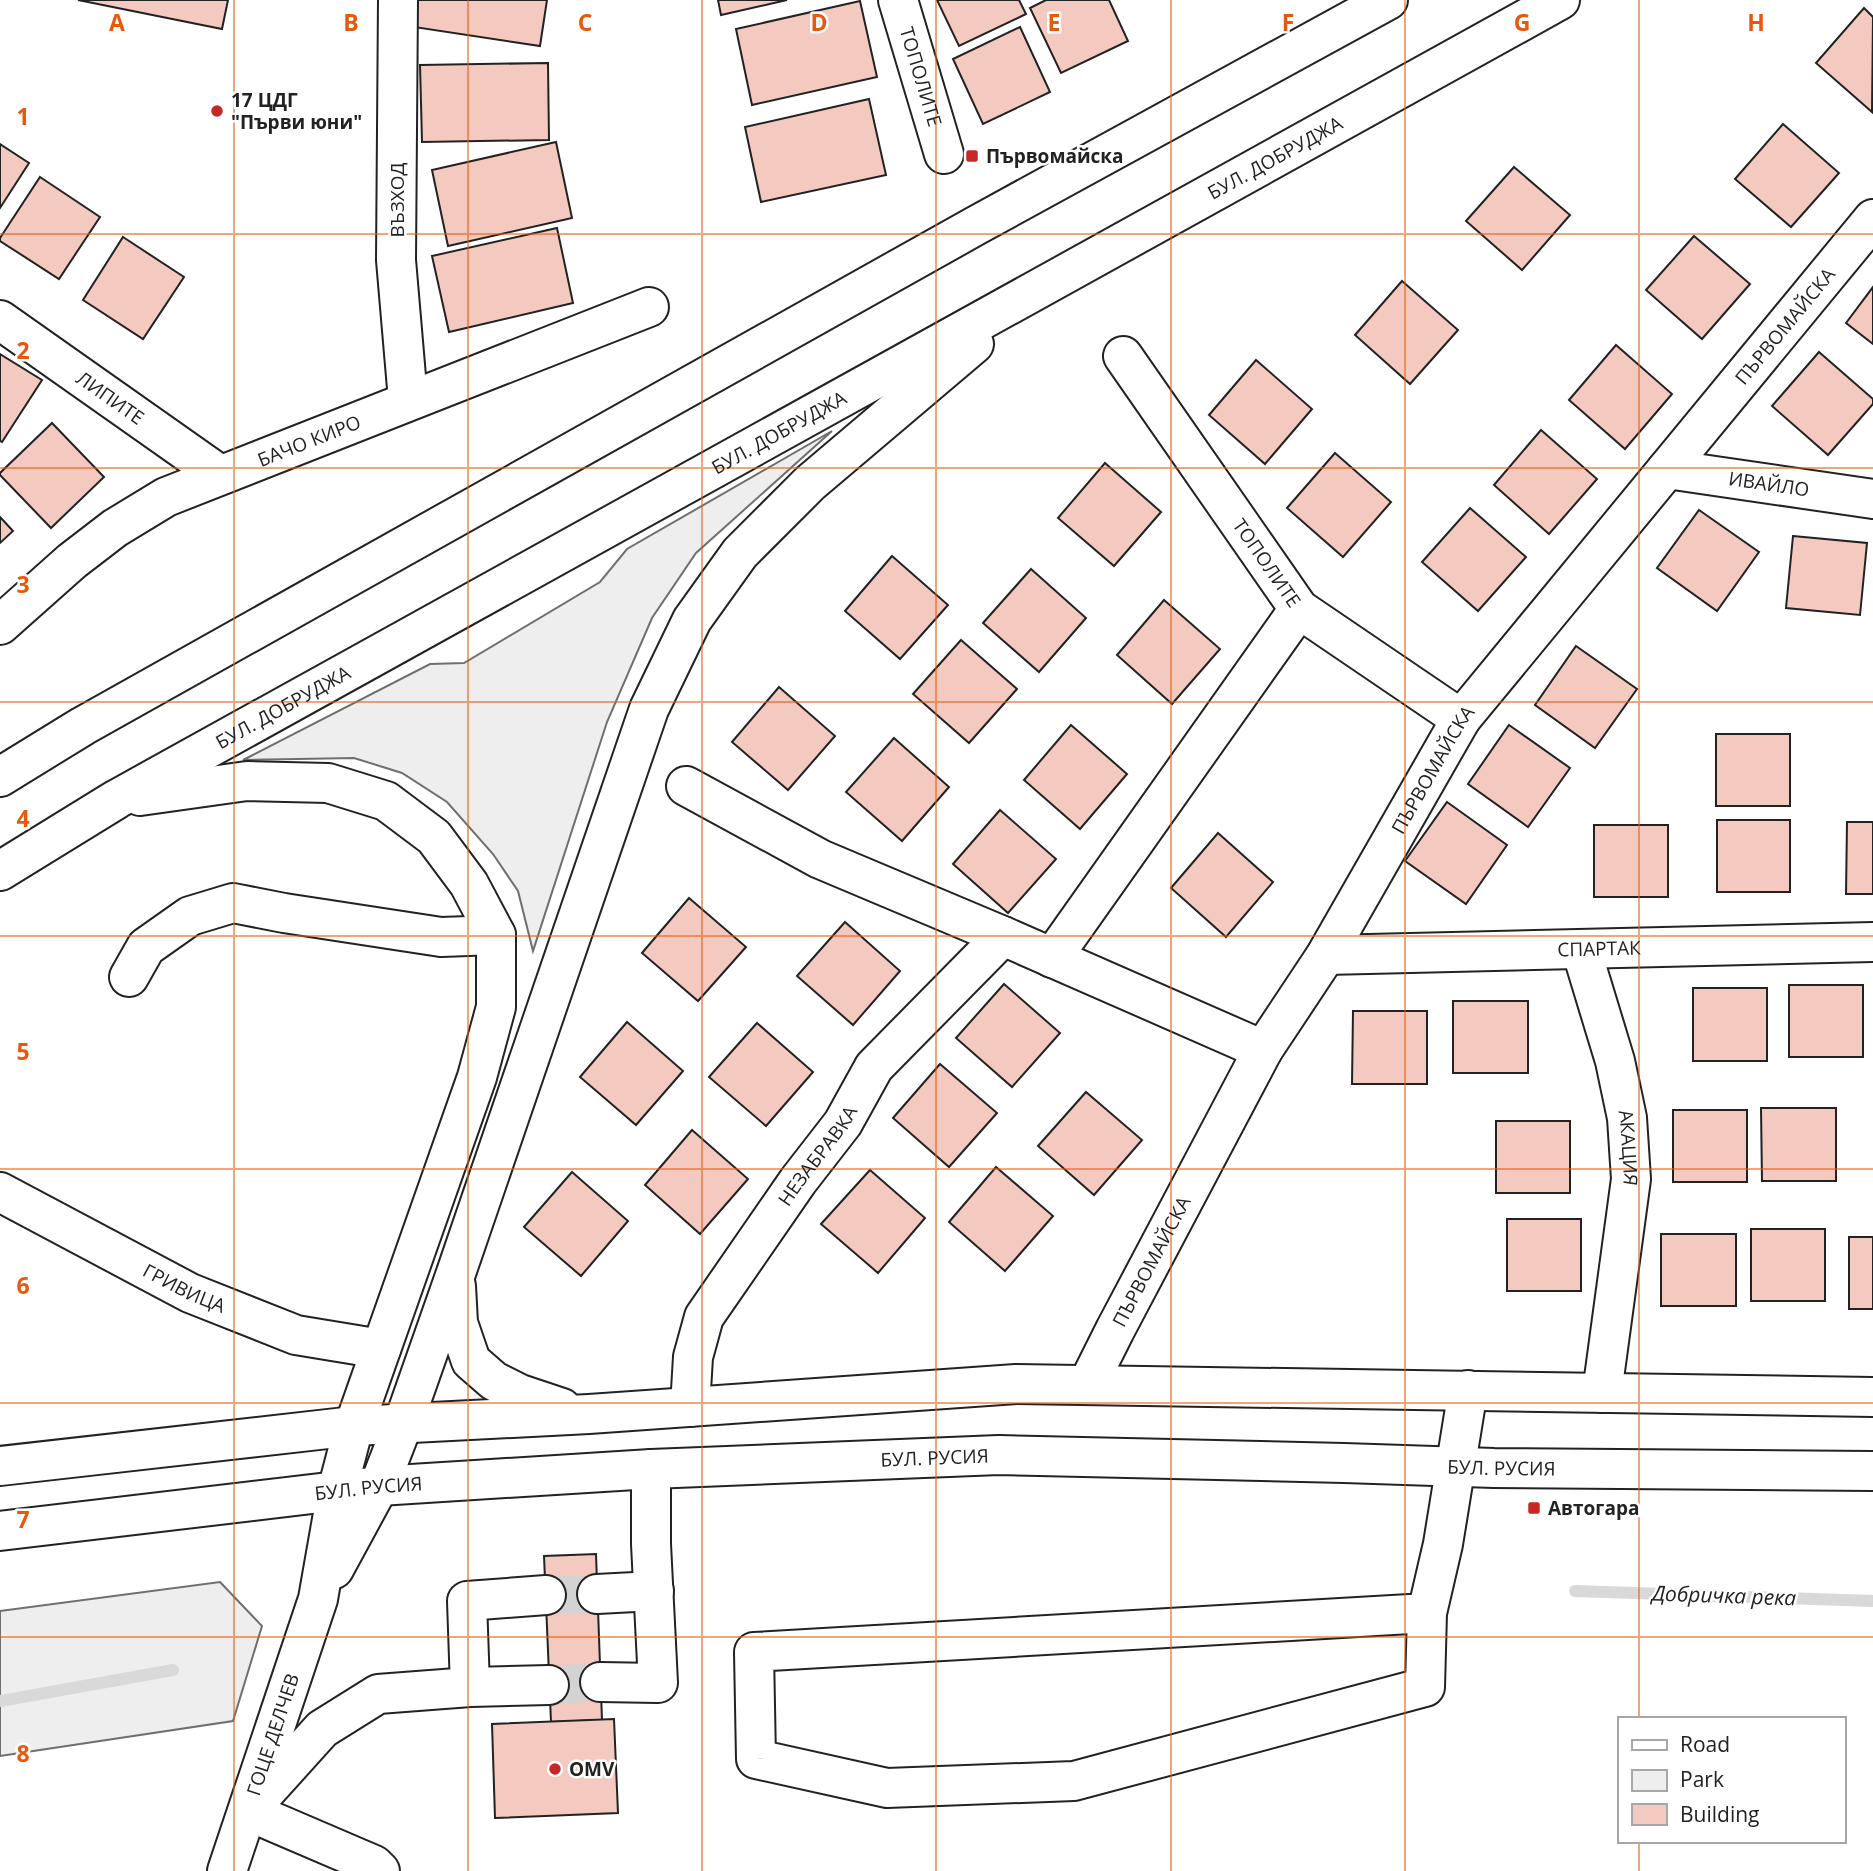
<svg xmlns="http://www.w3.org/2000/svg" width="1873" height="1871" viewBox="0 0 1873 1871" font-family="'Open Sans',sans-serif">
	<rect width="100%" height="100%" fill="#fff"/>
	<g fill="#eee" stroke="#6f6f6f" stroke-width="2">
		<path d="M832 431 696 553 652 618 607 722 533 951 518 891 493 854 447 802 402 773 354 758 243 760 430 664 464 663 600 582 627 549Z"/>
		<path d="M220 1582 262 1626 233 1721 0 1756V1611Z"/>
	</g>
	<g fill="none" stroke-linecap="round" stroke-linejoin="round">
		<g stroke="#d9d9d9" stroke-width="12">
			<path d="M1575 1591 1873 1601"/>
			<path d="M0 1701 173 1670"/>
		</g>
	</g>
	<g fill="#f3c9c0" stroke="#222" stroke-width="2">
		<path d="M78 0H228L222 29Z"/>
		<path d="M418 0H547L540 46 414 27Z"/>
		<path d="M718 0H787L721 15Z"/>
		<path d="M937 0H1019L1026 14 959 46Z"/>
		<path d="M1046 0H1109L1128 41 1061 73 1030 8Z"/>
		<path d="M860 1 877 77 752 105 736 29Z"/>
		<path d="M1864 8 1873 17 1872 112 1816 63Z"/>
		<path d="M1020 27 1050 92 983 124 953 59Z"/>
		<path d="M548 63 549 140 422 142 420 65Z"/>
		<path d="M869 99 886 175 761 202 745 127Z"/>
		<path d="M1783 124 1839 173 1791 227 1735 179Z"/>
		<path d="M556 142 572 218 448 246 432 170Z"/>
		<path d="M0 144 29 163 0 208Z"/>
		<path d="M1514 167 1570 215 1522 270 1466 221Z"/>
		<path d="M40 177 100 217 59 279 0 241V238Z"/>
		<path d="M557 228 573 303 449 332 432 256Z"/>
		<path d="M1694 236 1750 284 1702 339 1646 290Z"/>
		<path d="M123 237 184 277 143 339 83 300Z"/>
		<path d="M1402 281 1458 330 1410 384 1355 335Z"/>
		<path d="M1873 287V344L1846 323Z"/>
		<path d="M1616 345 1672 394 1625 449 1569 400Z"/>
		<path d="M1819 352 1873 399V404L1828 455 1772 406Z"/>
		<path d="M0 354 42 380 2 442 0 441Z"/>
		<path d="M1256 360 1312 409 1265 464 1209 415Z"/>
		<path d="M52 423 104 477 51 528 0 475V473Z"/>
		<path d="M1541 430 1597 479 1549 534 1494 485Z"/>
		<path d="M1335 453 1391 502 1343 557 1287 508Z"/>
		<path d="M1105 463 1161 512 1114 566 1058 518Z"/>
		<path d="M1470 508 1526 557 1478 611 1422 562Z"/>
		<path d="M1699 510 1759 552 1717 611 1657 568Z"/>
		<path d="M0 517 13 531 0 543Z"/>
		<path d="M1793 536 1867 543 1860 615 1786 608Z"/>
		<path d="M892 556 948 605 900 659 845 611Z"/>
		<path d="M1031 569 1086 618 1039 672 983 623Z"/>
		<path d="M1164 600 1220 649 1172 704 1117 655Z"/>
		<path d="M961 640 1017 689 969 743 913 694Z"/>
		<path d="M1576 646 1637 689 1595 748 1535 705Z"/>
		<path d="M779 687 835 736 788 790 732 742Z"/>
		<path d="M1071 725 1127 774 1080 829 1024 780Z"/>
		<path d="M1509 725 1570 768 1528 827 1468 784Z"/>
		<rect x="1716" y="734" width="74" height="72"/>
		<path d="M894 738 949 787 902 841 846 792Z"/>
		<path d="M1447 802 1507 845 1466 904 1405 861Z"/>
		<path d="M1000 810 1056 859 1008 913 953 864Z"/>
		<rect x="1717" y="820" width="73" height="72"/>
		<path d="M1847 822H1873V894H1846Z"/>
		<rect x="1594" y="825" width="74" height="72"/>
		<path d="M1218 833 1273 882 1226 937 1171 888Z"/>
		<path d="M689 898 746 947 698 1001 642 953Z"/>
		<path d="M845 922 900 971 853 1025 797 976Z"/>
		<path d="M1004 984 1060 1033 1012 1087 956 1038Z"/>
		<rect x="1789" y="985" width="74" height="72"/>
		<rect x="1693" y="988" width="74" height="73"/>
		<rect x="1453" y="1001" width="75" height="72"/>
		<path d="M1353 1011H1427V1084H1352Z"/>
		<path d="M627 1022 683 1071 636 1125 580 1077Z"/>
		<path d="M757 1023 813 1072 766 1126 709 1077Z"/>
		<path d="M940 1064 997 1113 949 1167 893 1118Z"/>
		<path d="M1086 1092 1142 1140 1094 1195 1038 1146Z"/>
		<path d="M1761 1108H1836V1181H1762Z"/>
		<rect x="1673" y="1110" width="74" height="72"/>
		<rect x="1496" y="1121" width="74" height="72"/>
		<path d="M692 1130 748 1179 700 1234 645 1185Z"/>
		<path d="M996 1167 1053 1216 1005 1271 949 1222Z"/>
		<path d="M870 1170 925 1218 878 1273 821 1224Z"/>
		<path d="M572 1172 628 1221 581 1276 524 1227Z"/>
		<rect x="1507" y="1219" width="74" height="72"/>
		<rect x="1751" y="1229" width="74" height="72"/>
		<rect x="1661" y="1234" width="75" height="72"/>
		<rect x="1849" y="1237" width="24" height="72"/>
		<path d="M596 1554 602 1720 551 1722 544 1556Z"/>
		<path d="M614 1719 618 1813 495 1818 492 1724Z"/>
	</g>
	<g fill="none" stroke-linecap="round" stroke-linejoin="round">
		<g stroke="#d3d3d3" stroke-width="38" stroke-dasharray="38 19" stroke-linecap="butt">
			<path d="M546 1595 597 1594"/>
			<path d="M549 1685 600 1682"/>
		</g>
		<g stroke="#222" stroke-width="42">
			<g id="minor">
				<path d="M398 0 396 260 408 400"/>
				<path id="s1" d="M898 0 944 154"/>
				<path id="s2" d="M0 320 220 475"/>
				<path id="s3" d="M1123 356 1299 609 1461 719"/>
				<path id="s4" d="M1667 469 1873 499"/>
				<path id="s5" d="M0 625 72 561 115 528 166 497 649 307"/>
				<path d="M686 786 820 859 1003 936 1263 1050"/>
				<path id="s6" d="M1581 949 1615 1061 1627 1118 1631 1179 1602 1393"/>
				<path id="s7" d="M1326 955 1873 942"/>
				<path d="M1052 958 1299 609"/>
				<path d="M129 977 146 947 190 916 233 903 284 913 441 937 496 935"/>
				<path id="s8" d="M0 1192 190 1293 296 1335 381 1349"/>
				<path id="s9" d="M1088 1384 1115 1330 1263 1050 1326 955 1461 719 1873 219"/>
				<path id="s10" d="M690 1407 693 1357 704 1317 798 1181 843 1123 874 1067 1003 936"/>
				<path d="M334 1569 379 1486"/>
				<path d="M597 1594 654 1591"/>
				<path d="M1427 1613 754 1652 756 1759 887 1788 1074 1781 1425 1687 1427 1613 1443 1544 1468 1390"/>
				<path d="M600 1682 658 1683 651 1544V1469"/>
				<path d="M470 1687 467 1601 546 1595"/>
				<path id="s11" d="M227 1871 318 1599 337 1491"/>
				<path d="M380 1871 374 1865 248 1811 322 1729 378 1694 470 1687 549 1685"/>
			</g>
		</g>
		<g stroke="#222" stroke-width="42">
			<g id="major">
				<path d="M0 777 83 726 977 225 1388 0"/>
				<path d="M140 796 247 781 328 783 386 801 434 837 469 884 496 935V1007L477 1077 354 1426 337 1491"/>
				<path id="s12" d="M0 871 117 799 1560 0"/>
				<path d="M456 1286 458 1323 471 1361 494 1381 520 1394 562 1408"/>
				<path d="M0 1466 354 1426 589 1414 1016 1384 1873 1397"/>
				<path d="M379 1486 403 1424 456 1273 649 709 692 620 740 553 810 483 974 344"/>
				<path id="s13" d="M0 1531 379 1486 651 1469 999 1455 1344 1463 1494 1468 1873 1471"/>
			</g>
		</g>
		<use href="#minor" stroke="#fff" stroke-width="38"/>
		<use href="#major" stroke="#fff" stroke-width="38"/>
	</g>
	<path fill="none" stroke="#e8590c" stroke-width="2" stroke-opacity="0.55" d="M234 0V1871M468 0V1871M702 0V1871M936 0V1871M1171 0V1871M1405 0V1871M1639 0V1719M0 234H1873M0 468H1873M0 702H1873M0 936H1873M0 1169H1873M0 1403H1873M0 1637H1873M1639 1841V1871"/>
	<g fill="#c62828" stroke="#fff" stroke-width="2.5">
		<circle cx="217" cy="111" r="7"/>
		<rect x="965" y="149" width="14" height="14" rx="3.5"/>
		<rect x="1527" y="1501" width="14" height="14" rx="3.5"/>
		<circle cx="555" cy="1769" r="7"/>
	</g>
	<g text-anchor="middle" stroke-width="5" stroke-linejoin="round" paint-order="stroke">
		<g font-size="19" fill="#222" stroke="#fff">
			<text dy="7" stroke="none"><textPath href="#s1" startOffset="80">ТОПОЛИТЕ</textPath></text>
			<text dy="7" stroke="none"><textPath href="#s12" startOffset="1461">БУЛ. ДОБРУДЖА</textPath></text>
			<text transform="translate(397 200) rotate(-90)" y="7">ВЪЗХОД</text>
			<text dy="7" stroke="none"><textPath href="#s9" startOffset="1272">ПЪРВОМАЙСКА</textPath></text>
			<text dy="7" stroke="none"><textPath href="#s2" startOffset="135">ЛИПИТЕ</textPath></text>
			<text dy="7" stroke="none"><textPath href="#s12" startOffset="894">БУЛ. ДОБРУДЖА</textPath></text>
			<text dy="7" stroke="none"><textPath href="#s5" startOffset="364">БАЧО КИРО</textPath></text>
			<text dy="7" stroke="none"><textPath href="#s4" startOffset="103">ИВАЙЛО</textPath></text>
			<text dy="7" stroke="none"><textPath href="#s3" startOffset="252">ТОПОЛИТЕ</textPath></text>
			<text dy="7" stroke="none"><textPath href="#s12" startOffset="327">БУЛ. ДОБРУДЖА</textPath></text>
			<text dy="7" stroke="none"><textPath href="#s9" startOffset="705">ПЪРВОМАЙСКА</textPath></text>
			<text dy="7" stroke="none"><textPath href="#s7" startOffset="273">СПАРТАК</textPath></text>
			<text dy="7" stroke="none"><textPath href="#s6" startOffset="205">АКАЦИЯ</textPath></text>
			<text dy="7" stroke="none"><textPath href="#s10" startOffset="289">НЕЗАБРАВКА</textPath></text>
			<text dy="7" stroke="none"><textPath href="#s9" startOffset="138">ПЪРВОМАЙСКА</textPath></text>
			<text dy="7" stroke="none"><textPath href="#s8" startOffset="208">ГРИВИЦА</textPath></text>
			<text dy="7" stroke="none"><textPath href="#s13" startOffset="938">БУЛ. РУСИЯ</textPath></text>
			<text dy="7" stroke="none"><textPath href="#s13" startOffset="1505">БУЛ. РУСИЯ</textPath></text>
			<text dy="7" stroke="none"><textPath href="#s13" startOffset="371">БУЛ. РУСИЯ</textPath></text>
			<text dy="7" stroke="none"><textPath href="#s11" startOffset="144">ГОЦЕ ДЕЛЧЕВ</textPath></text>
		</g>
		<g font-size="19" font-weight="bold" fill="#222" stroke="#fff" text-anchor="start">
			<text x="231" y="107">17 ЦДГ<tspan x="231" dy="22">"Първи юни"</tspan></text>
			<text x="986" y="163">Първомайска</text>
			<text x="1548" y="1515">Автогара</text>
			<text x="569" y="1776">OMV</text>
		</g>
		<g font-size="21" font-style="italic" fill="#222" stroke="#fff">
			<text transform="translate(1724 1596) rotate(2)" y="7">Добричка река</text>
		</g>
	</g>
	<g font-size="23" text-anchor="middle" font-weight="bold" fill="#e8590c" stroke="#fff" stroke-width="5" stroke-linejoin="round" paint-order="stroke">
		<text x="117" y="31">A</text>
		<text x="351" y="31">B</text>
		<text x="585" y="31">C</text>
		<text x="819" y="31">D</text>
		<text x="1054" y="31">E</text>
		<text x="1288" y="31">F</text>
		<text x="1522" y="31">G</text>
		<text x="1756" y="31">H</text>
		<text x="23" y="125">1</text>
		<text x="23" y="359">2</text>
		<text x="23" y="593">3</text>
		<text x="23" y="827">4</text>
		<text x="23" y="1060">5</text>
		<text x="23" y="1294">6</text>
		<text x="23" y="1528">7</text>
		<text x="23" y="1762">8</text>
	</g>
	<rect x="1618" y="1717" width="228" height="126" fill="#ffffff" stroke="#a7a7a7" stroke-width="2"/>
	<rect x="1632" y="1740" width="35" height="10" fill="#ffffff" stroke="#a7a7a7" stroke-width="2"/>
	<text x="1680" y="1752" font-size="21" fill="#222222">Road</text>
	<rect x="1632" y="1770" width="35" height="21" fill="#eeeeee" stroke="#a7a7a7" stroke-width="2"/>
	<text x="1680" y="1787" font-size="21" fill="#222222">Park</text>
	<rect x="1632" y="1804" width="35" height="21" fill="#f3c9c0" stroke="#a7a7a7" stroke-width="2"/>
	<text x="1680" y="1822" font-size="21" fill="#222222">Building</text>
</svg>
